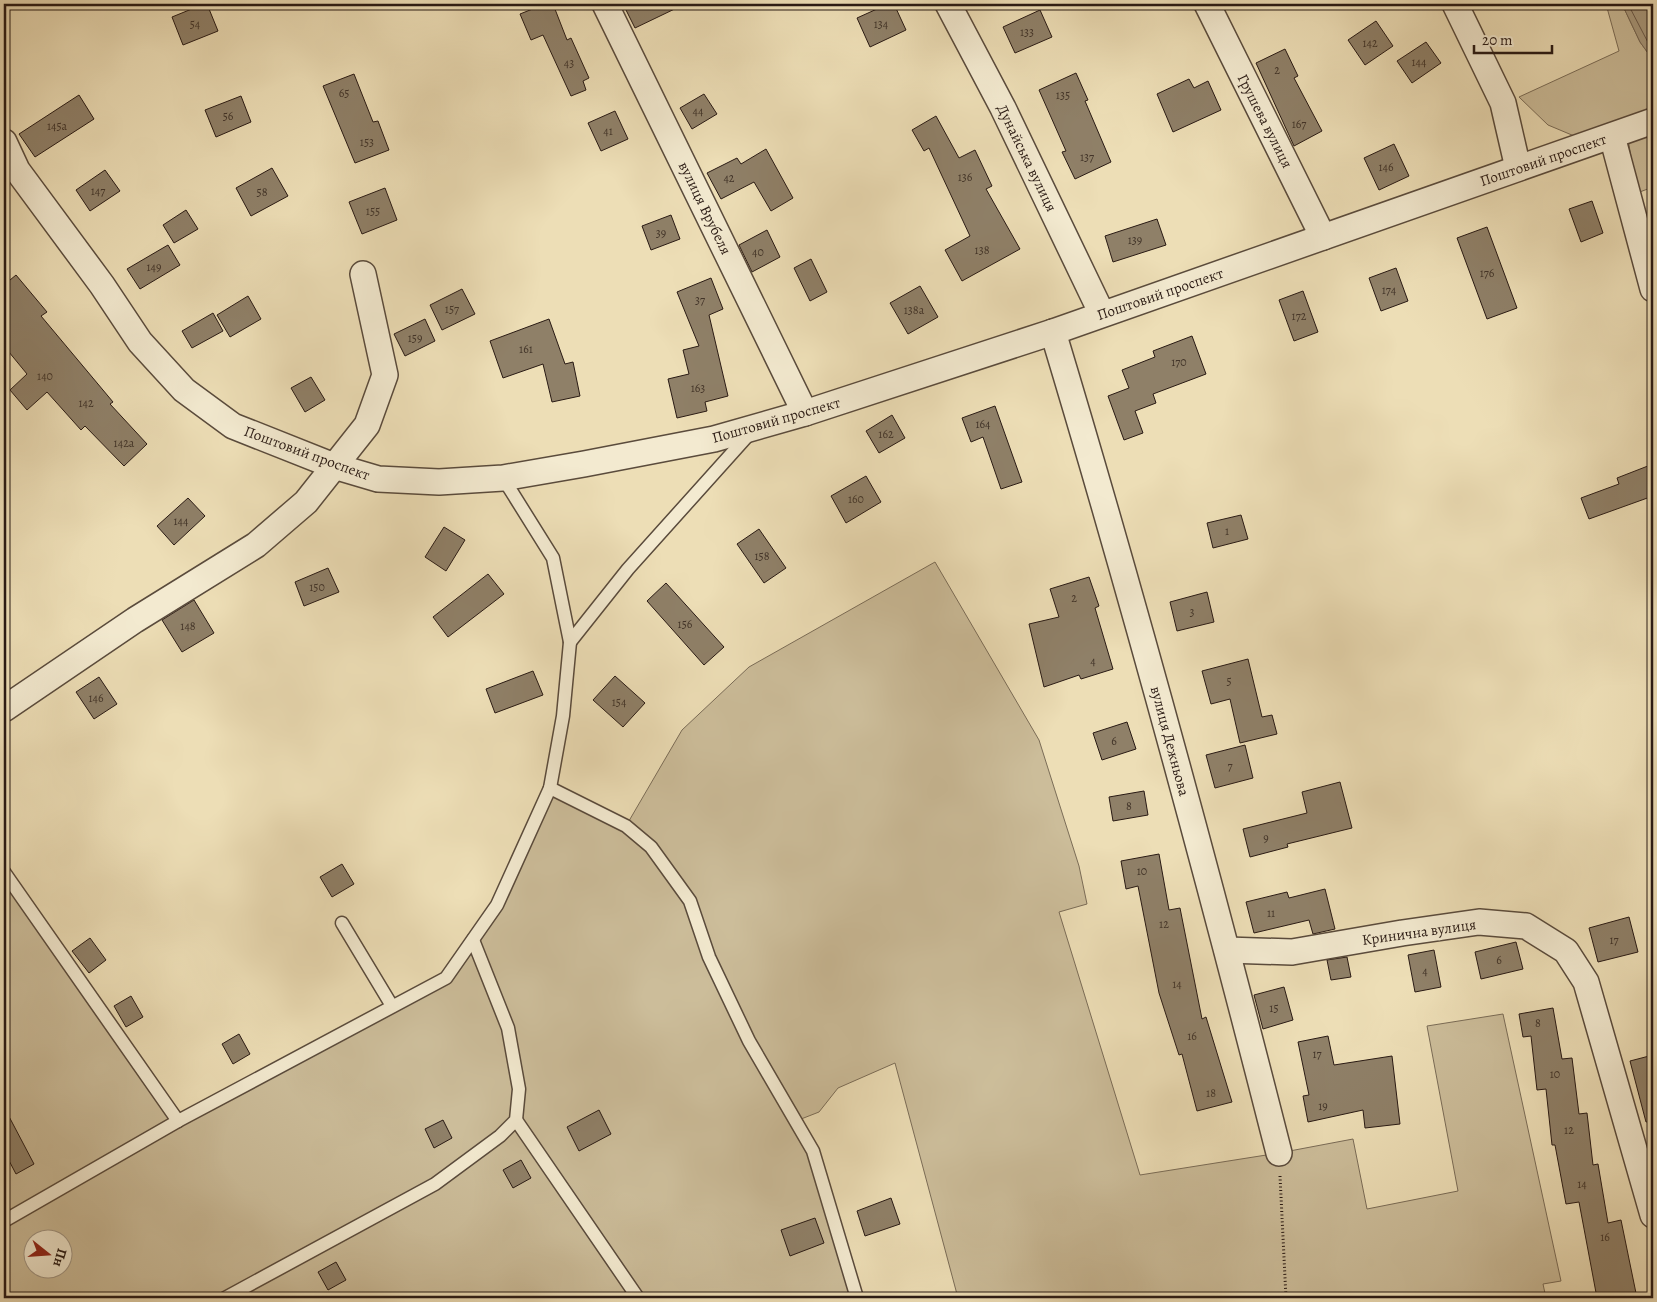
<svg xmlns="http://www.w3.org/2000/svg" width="1657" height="1302" viewBox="0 0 1657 1302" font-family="Alegreya,serif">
	<rect width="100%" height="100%" fill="#eddeb6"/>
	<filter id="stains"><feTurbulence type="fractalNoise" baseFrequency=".004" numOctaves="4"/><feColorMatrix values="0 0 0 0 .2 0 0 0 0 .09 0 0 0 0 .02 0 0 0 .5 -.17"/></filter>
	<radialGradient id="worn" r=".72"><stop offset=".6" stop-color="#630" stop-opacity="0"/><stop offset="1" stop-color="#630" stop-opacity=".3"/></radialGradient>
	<g fill="#ccbd9a" stroke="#7a6c57" fill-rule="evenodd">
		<path d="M1606 4H1622L1640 42 1653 60V112L1579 138 1548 125 1519 97 1619 51Z"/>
		<path d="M1653 130V187L1637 193 1628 139Z"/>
		<path d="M935 562 1039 740 1079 866 1087 904 1059 912 1140 1175 1279 1153 1353 1139 1367 1209 1458 1191 1427 1026 1503 1014 1561 1281 1543 1284 1546 1298H958L895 1063 838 1088 819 1112 796 1121 813 1151 855 1298H4V872L178 1121 446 978 497 905 550 788 626 826 682 730 749 667ZM32 1240H62V1270H32Z"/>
	</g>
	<path fill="#aa9b7f" stroke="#766754" d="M1622 4H1653V60L1640 42Z"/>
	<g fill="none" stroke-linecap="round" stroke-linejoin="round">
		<path stroke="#6a5a4a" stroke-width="1" d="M1628 4 1653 52"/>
	</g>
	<g fill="#8f8068" stroke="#291a14">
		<path d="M204 4H207L218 31 183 45 172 17Z"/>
		<path d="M545 4H553L567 40 571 38 589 78 583 81 586 90 571 96 543 35 531 40 520 14Z"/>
		<path d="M623 4H685L635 28Z"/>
		<path d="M888 4H894L906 30 870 47 857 18Z"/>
		<path d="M1040 10 1052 37 1015 53 1003 27Z"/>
		<path d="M1376 21 1393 46 1365 65 1348 40Z"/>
		<path d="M1426 42 1441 63 1412 83 1397 61Z"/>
		<path d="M1285 49 1298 76 1294 78 1322 131 1294 146 1256 63Z"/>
		<path d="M1076 73 1088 100 1085 101 1111 162 1075 179 1062 152 1066 151 1039 90Z"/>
		<path d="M354 74 373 122 378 121 389 150 355 163 323 86Z"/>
		<path d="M1189 79 1194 88 1208 81 1221 110 1173 132 1157 94Z"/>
		<path d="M704 94 717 114 692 129 680 108Z"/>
		<path d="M79 95 94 119 35 157 19 134Z"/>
		<path d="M241 96 251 122 216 137 205 110Z"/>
		<path d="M615 111 628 139 601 151 588 123Z"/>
		<path d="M936 116 959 158 975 150 992 186 986 189 1020 249 962 281 945 250 970 236 929 148 924 151 912 130Z"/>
		<path d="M1394 144 1409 176 1379 190 1364 158Z"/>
		<path d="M766 149 793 198 771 211 754 182 721 199 707 173 737 158 741 164Z"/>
		<path d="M272 168 288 196 251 216 236 188Z"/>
		<path d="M105 170 120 191 90 211 76 190Z"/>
		<path d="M385 188 397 220 362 234 349 202Z"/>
		<path d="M1592 201 1603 233 1581 242 1569 209Z"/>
		<path d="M186 210 198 229 174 243 163 225Z"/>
		<path d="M671 215 680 239 651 250 642 226Z"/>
		<path d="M1157 219 1166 245 1113 262 1105 236Z"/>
		<path d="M1487 227 1517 308 1487 319 1457 238Z"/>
		<path d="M767 230 780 257 752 272 739 245Z"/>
		<path d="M168 245 180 265 140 289 127 269Z"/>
		<path d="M811 259 827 292 810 301 794 268Z"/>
		<path d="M1396 268 1408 301 1381 311 1369 278Z"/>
		<path d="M16 275 47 312 41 316 113 402 110 404 147 444 124 466 85 426 81 430 47 392 27 410 10 390 27 374 4 346V285Z"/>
		<path d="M711 278 723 309 709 315 728 396 705 402 707 411 677 418 668 379 689 374 683 350 699 346 677 292Z"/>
		<path d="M920 286 938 317 908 334 890 303Z"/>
		<path d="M462 289 475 314 442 330 430 305Z"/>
		<path d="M1303 291 1318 332 1294 341 1279 300Z"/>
		<path d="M248 296 261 319 230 337 217 315Z"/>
		<path d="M213 313 223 331 192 348 182 331Z"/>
		<path d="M425 319 435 341 405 356 394 334Z"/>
		<path d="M549 319 565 364 573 362 580 396 552 402 543 364 503 378 490 341Z"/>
		<path d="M1192 336 1206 374 1153 394 1156 403 1135 411 1143 433 1124 440 1108 396 1129 388 1122 370 1155 357 1153 351Z"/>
		<path d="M311 377 325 400 305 412 291 388Z"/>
		<path d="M995 406 1022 482 1001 489 983 437 971 442 962 418Z"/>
		<path d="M892 415 905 438 879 453 866 431Z"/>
		<path d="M1653 464V496L1589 519 1581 498 1619 484 1617 478Z"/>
		<path d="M866 476 881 502 846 523 831 496Z"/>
		<path d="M188 498 205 516 174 545 157 526Z"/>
		<path d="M1241 515 1248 539 1213 548 1207 523Z"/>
		<path d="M444 527 465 540 446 571 425 557Z"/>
		<path d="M759 529 786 568 764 583 737 544Z"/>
		<path d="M328 568 339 592 304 606 295 582Z"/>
		<path d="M488 574 504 594 448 637 433 617Z"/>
		<path d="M1089 577 1099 606 1095 608 1113 669 1081 679 1079 675 1044 687 1029 624 1059 617 1050 589Z"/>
		<path d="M666 583 724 647 704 665 647 601Z"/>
		<path d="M1207 592 1214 622 1177 631 1170 602Z"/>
		<path d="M194 600 214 633 182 652 162 620Z"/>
		<path d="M1248 659 1262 717 1272 715 1277 734 1240 743 1230 699 1211 704 1202 671Z"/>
		<path d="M533 671 543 695 495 713 486 689Z"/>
		<path d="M615 676 645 703 623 727 593 700Z"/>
		<path d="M99 677 117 704 94 719 76 692Z"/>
		<path d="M1127 722 1136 749 1102 760 1093 733Z"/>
		<path d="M1245 745 1253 778 1215 788 1206 755Z"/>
		<path d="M1340 782 1352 828 1287 844 1288 847 1250 857 1243 829 1307 813 1302 792Z"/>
		<path d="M1144 791 1148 815 1113 821 1109 797Z"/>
		<path d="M1159 854 1169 910 1180 908 1202 1019 1206 1017 1232 1102 1197 1111 1182 1054 1179 1055 1159 993 1138 886 1126 889 1121 861Z"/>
		<path d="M342 864 354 884 332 897 320 877Z"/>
		<path d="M1325 889 1335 929 1313 934 1309 920 1254 933 1246 902 1287 892 1289 898Z"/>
		<path d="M1629 917 1638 952 1598 962 1589 928Z"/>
		<path d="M90 938 106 960 89 973 72 951Z"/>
		<path d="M1516 942 1523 969 1481 979 1475 952Z"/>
		<path d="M1434 950 1441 987 1415 992 1408 955Z"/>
		<path d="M1347 957 1351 977 1331 980 1327 960Z"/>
		<path d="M1284 987 1293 1020 1263 1029 1254 995Z"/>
		<path d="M131 996 143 1017 126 1027 114 1006Z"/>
		<path d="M1553 1008 1562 1059 1572 1058 1579 1114 1587 1113 1593 1165 1598 1164 1608 1223 1621 1220 1637 1298H1597L1579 1202 1566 1204 1555 1145H1552L1546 1089 1537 1090 1531 1036 1523 1037 1519 1014Z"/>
		<path d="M239 1034 250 1054 233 1064 222 1044Z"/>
		<path d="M1328 1036 1334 1065 1392 1056 1400 1124 1365 1128 1363 1110 1308 1122 1303 1096 1309 1095 1298 1042Z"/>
		<path d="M1653 1055V1121L1646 1122 1630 1061Z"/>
		<path d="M4 1107 34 1164 16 1174 4 1151Z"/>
		<path d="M599 1110 611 1134 579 1151 567 1127Z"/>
		<path d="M443 1120 452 1138 434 1148 425 1129Z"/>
		<path d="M521 1160 531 1178 513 1188 503 1170Z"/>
		<path d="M891 1198 900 1224 865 1236 857 1211Z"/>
		<path d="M815 1218 824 1243 790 1256 781 1230Z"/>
		<path d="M336 1262 346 1280 328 1290 318 1272Z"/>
	</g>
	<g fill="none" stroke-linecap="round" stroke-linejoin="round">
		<g stroke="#5a4b3c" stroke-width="15">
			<g id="lane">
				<path d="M570 642 628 569 751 432"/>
				<path d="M550 788 626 826 651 847 690 901 709 957 749 1041 813 1151 857 1298"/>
				<path d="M4 872 178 1121"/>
				<path d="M342 923 392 1006"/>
				<path d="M516 1120 638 1298"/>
				<path d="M4 1221 178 1121 446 978 497 905 550 788 563 716 570 642 553 558 503 478"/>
				<path d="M225 1298 435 1184 500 1136 516 1120 519 1089 508 1028 473 940"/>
			</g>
		</g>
		<g stroke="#5a4b3c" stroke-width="28">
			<g id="street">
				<path d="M605 4 805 413"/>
				<path d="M948 4 1003 108 1102 314"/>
				<path d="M1207 4 1323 237"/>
				<path d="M1455 4 1503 103 1518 168"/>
				<path d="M1612 136 1653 289"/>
				<path d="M4 142 17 170 102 285 140 342 184 390 233 426 334 466 378 479 439 482 503 478 584 464 714 439 805 413 1053 332 1653 121"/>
				<path d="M1053 332C1135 604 1209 878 1279 1153"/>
				<path d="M4 709 135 620 256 545 306 502 367 425 385 375 363 274"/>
				<path d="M1227 950 1292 952 1402 933 1479 922 1526 926 1566 951 1586 982 1653 1215"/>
			</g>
		</g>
		<path stroke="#291a14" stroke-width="3" stroke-dasharray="1 2.5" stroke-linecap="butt" d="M1280 1176 1286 1298"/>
		<use href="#lane" stroke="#f3ead0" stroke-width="12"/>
		<use href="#street" stroke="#f3ead0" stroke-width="25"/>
	</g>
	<g text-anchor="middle" stroke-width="5" stroke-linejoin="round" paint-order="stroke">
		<g font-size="12" fill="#423429">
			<text x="195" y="28">54</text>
			<text x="881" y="28">134</text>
			<text x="1027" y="36">133</text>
			<text x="1370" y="47">142</text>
			<text x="1419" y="66">144</text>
			<text x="569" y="67">43</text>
			<text x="1277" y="74">2</text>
			<text x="344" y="97">65</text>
			<text x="1063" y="99">135</text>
			<text x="698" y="115">44</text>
			<text x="228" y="120">56</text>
			<text x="1299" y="128">167</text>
			<text x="57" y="130">145а</text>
			<text x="608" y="135">41</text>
			<text x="367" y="146">153</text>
			<text x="1087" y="161">137</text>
			<text x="1386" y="171">146</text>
			<text x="965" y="181">136</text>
			<text x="729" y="182">42</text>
			<text x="98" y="195">147</text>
			<text x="262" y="196">58</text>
			<text x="373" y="215">155</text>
			<text x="661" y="237">39</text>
			<text x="1135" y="244">139</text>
			<text x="982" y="254">138</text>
			<text x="758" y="256">40</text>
			<text x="154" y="271">149</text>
			<text x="1487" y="277">176</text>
			<text x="1389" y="294">174</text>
			<text x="700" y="304">37</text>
			<text x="452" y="313">157</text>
			<text x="914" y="314">138а</text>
			<text x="1299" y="320">172</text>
			<text x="415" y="342">159</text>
			<text x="526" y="353">161</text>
			<text x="1179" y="366">170</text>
			<text x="45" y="380">140</text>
			<text x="698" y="392">163</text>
			<text x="86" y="407">142</text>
			<text x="983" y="428">164</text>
			<text x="886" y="438">162</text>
			<text x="124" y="447">142а</text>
			<text x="856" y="503">160</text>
			<text x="181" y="525">144</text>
			<text x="1227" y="535">1</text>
			<text x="762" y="560">158</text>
			<text x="317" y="591">150</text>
			<text x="1074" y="602">2</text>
			<text x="1192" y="616">3</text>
			<text x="685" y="628">156</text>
			<text x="188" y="630">148</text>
			<text x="1093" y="665">4</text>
			<text x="1229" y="685">5</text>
			<text x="96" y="702">146</text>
			<text x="619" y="706">154</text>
			<text x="1114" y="745">6</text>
			<text x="1230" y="770">7</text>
			<text x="1129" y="810">8</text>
			<text x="1266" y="842">9</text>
			<text x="1142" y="875">10</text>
			<text x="1271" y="917">11</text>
			<text x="1164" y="928">12</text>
			<text x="1614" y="944">17</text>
			<text x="1499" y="964">6</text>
			<text x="1425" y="975">4</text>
			<text x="1177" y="988">14</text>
			<text x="1274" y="1012">15</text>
			<text x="1538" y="1027">8</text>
			<text x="1192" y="1040">16</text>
			<text x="1317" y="1058">17</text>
			<text x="1555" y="1078">10</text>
			<text x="1211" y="1097">18</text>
			<text x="1323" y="1110">19</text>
			<text x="1569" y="1134">12</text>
			<text x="1582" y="1188">14</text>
			<text x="1605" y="1241">16</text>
		</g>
		<g font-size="15" fill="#291a14" stroke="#f3ead0">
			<text transform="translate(1265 121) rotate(63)" y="5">Грушева вулиця</text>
			<text transform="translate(1027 158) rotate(64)" y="5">Дунайська вулиця</text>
			<text transform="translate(1543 160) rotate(-19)" y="5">Поштовий проспект</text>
			<text transform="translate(705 208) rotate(64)" y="5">вулиця Врубеля</text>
			<text transform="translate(1160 294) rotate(-19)" y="5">Поштовий проспект</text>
			<text transform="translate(776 420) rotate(-16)" y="5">Поштовий проспект</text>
			<text transform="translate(307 453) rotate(20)" y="5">Поштовий проспект</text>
			<text transform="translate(1170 741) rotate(75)" y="5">вулиця Дежньова</text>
			<text transform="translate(1419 932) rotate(-8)" y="5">Кринична вулиця</text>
		</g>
	</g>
	<rect width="1657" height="1302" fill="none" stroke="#eddeb6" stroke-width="20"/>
	<rect x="5" y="5" width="1647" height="1292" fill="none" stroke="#291a14" stroke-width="2.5"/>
	<rect x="10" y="10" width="1637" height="1282" fill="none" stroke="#291a14"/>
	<g transform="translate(48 1254) rotate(107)"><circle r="24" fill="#f3ead0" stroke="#a29785"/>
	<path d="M0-4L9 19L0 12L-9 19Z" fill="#8f2418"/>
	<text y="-8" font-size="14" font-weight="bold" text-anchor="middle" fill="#291a14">Пн</text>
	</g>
	<path d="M1474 45v8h78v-8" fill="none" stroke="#291a14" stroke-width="2.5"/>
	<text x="1482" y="45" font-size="15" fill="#291a14" stroke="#f3ead0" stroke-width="4" paint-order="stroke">20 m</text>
	<rect width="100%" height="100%" filter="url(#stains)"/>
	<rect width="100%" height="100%" fill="url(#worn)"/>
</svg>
